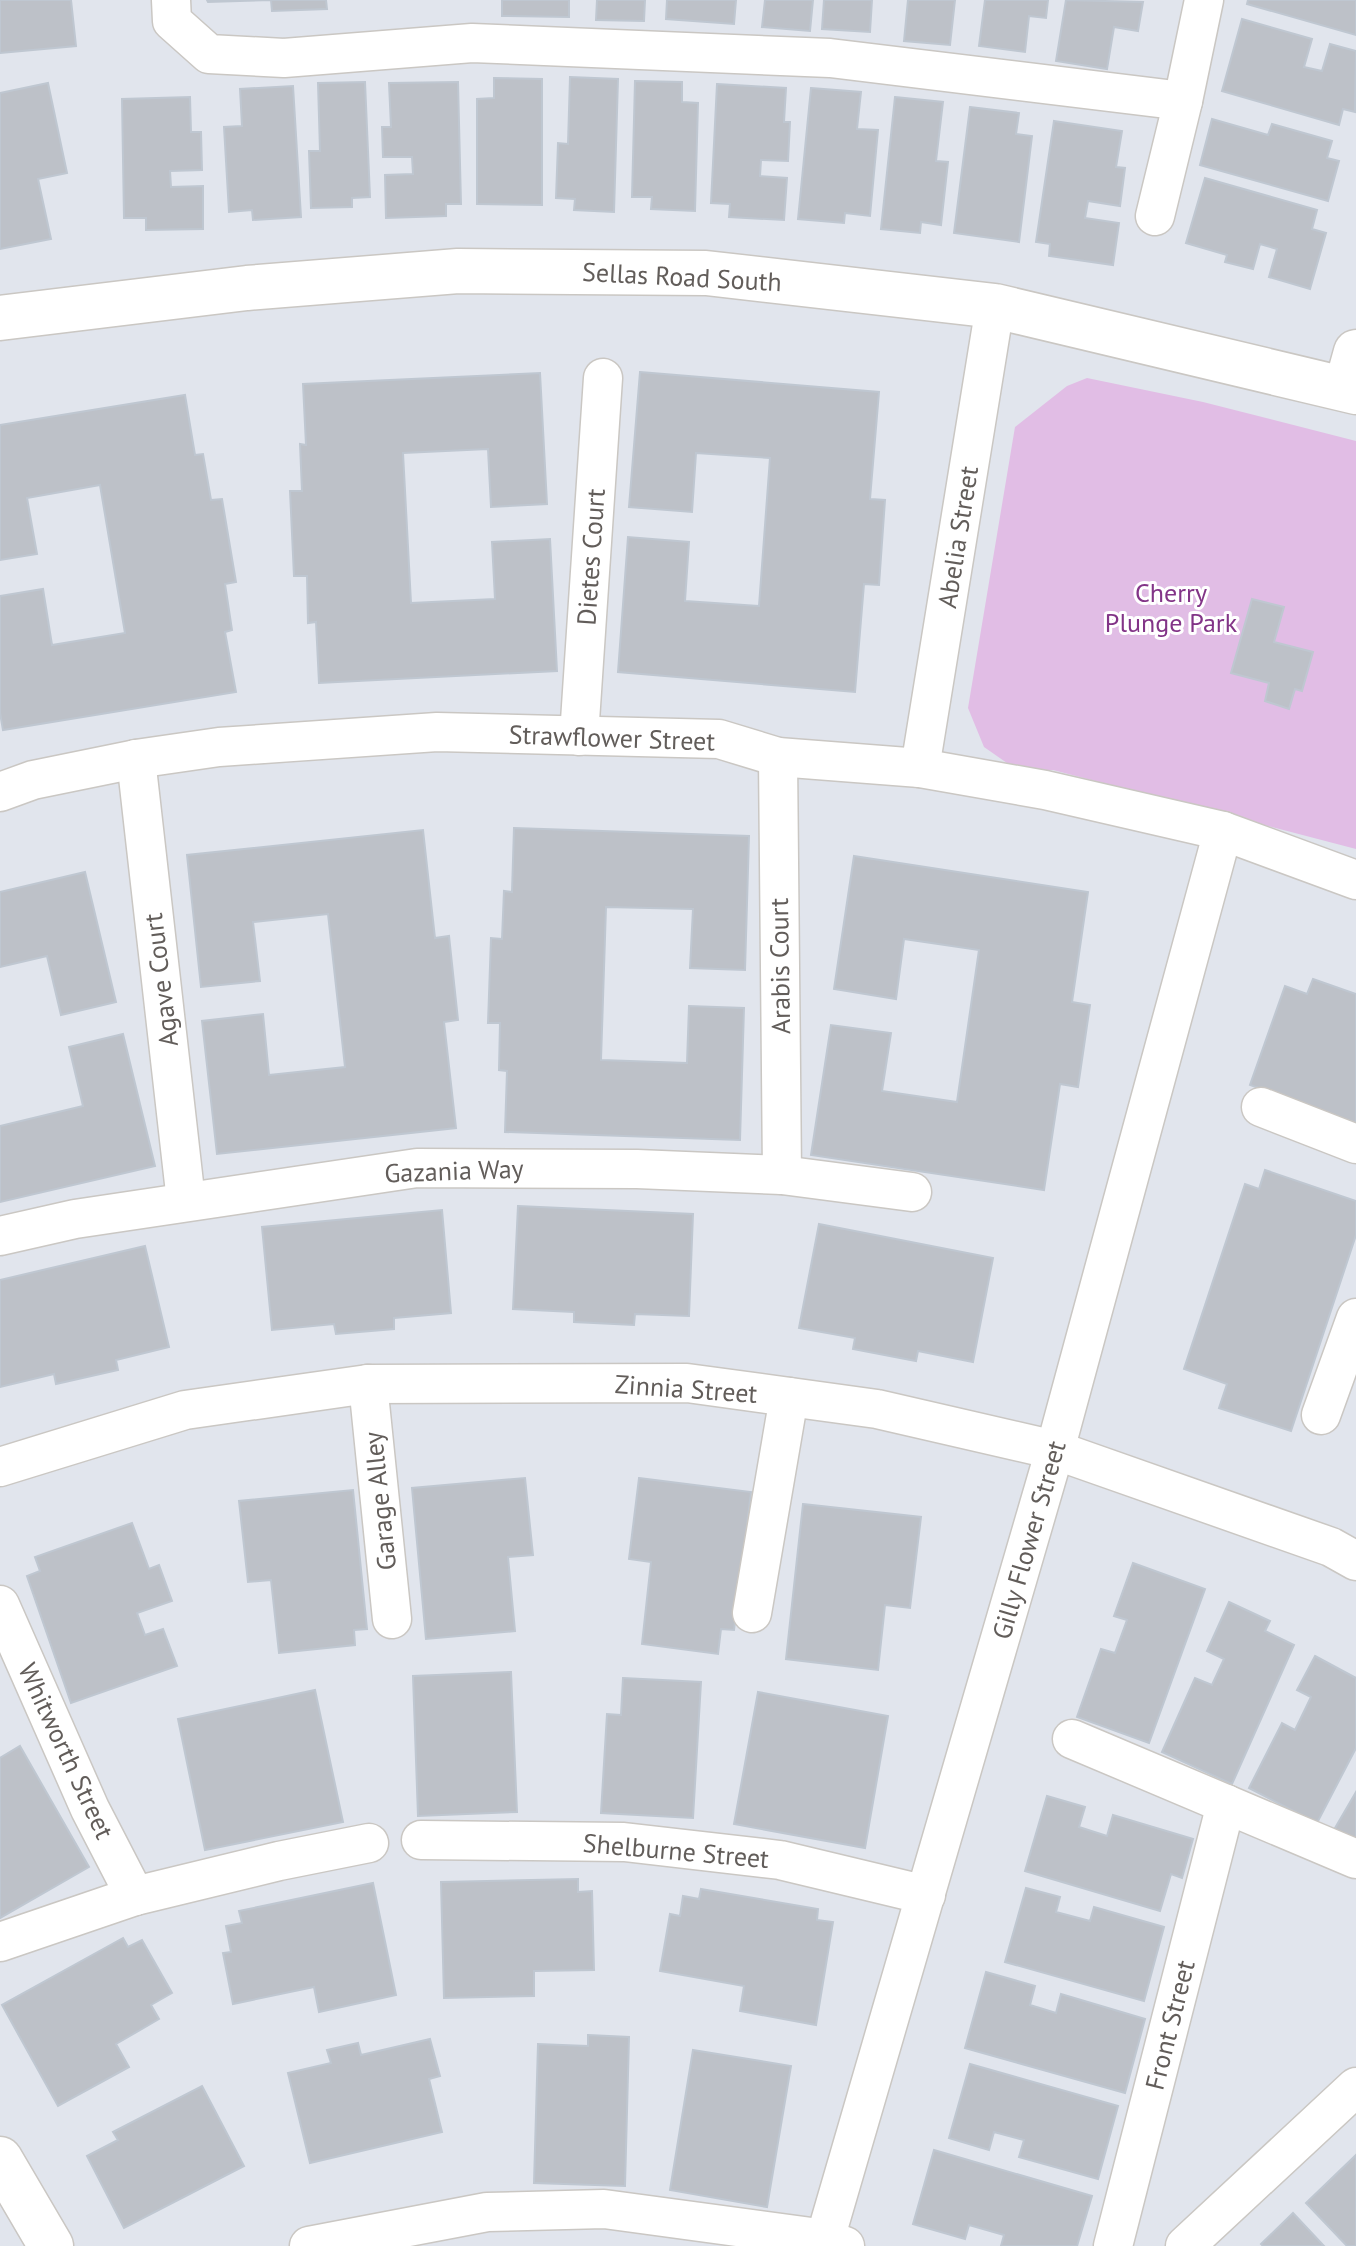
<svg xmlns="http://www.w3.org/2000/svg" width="1356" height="2246" viewBox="0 0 1356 2246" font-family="'PT Sans',sans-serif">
	<rect width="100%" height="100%" fill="#e1e5ed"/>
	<path fill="#e1bde5" d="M1087 378 1203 402 1356 441V849L1053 770H1017L984 747 968 708 1015 427 1067 386Z"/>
	<g fill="#bdc1c8" stroke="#bfc7d1" stroke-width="2">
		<path d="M0 0H71L76 46 0 53Z"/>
		<path d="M207 0H326L327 9 272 11 271 0 208 2Z"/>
		<path d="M502 0H569V17L502 16Z"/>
		<path d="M597 0H645L644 21 596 20Z"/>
		<path d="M667 0H736L734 24 666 19Z"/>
		<path d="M765 0H813L810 31 762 27Z"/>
		<path d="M824 0H872L870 32 822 29Z"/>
		<path d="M908 0H955L950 45 904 41Z"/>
		<path d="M985 0H1048L1046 18 1029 16 1025 52 979 46Z"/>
		<path d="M1066 0 1143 2 1138 31 1114 27 1107 69 1056 61Z"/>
		<path d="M1248 0H1356V35L1247 4Z"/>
		<path d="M1242 19 1312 39 1304 67 1322 71 1330 44 1356 51 1355 112 1343 109 1339 125 1222 91Z"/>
		<path d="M570 77 618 79 614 212 574 210 575 199 556 198 558 143 568 144Z"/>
		<path d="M494 78 542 79V205L477 204V99L494 98Z"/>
		<path d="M635 81 682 82V102L698 103 695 211 651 209 652 197H632Z"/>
		<path d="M365 82 370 197 352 198V207L311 208 309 151H320L318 83Z"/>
		<path d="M458 82 461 204H446V216L386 218 385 175 413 174 412 157H383L382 127H391L389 83Z"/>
		<path d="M48 83 67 173 38 179 51 239 0 249V93Z"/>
		<path d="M717 84 786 88 784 122H790L788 161 761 160 760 176 787 178 784 220 729 217 730 204 711 203Z"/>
		<path d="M293 86 301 217 253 220 252 210 229 212 224 127 242 126 240 89Z"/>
		<path d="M811 88 861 92 857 129 878 130 870 216 845 213 844 223 798 219Z"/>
		<path d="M190 97 191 132H201L202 170 170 171 171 187 203 186V229L146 230V218H124L122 99Z"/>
		<path d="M895 97 943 102 936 161 948 162 941 225 921 222 920 233 881 229Z"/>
		<path d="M970 107 1019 113 1016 134 1032 136 1019 242 954 233Z"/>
		<path d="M1212 119 1268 135 1272 124 1332 141 1327 158 1339 161 1328 201 1200 165Z"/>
		<path d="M1054 121 1122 131 1116 167 1125 168 1120 206 1088 201 1085 218 1119 223 1113 265 1049 256 1050 244 1036 242Z"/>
		<path d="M1205 178 1317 210 1312 229 1326 233 1310 289 1269 277 1277 249 1260 244 1253 269 1225 262 1227 255 1186 243Z"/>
		<path d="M640 372 879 392 870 499 885 500 879 585 864 584 855 692 618 672 628 537 689 542 685 601 759 606 770 458 696 453 692 512 629 507Z"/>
		<path d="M540 373 547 504 491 507 488 449 403 453 411 603 495 599 492 542 550 539 557 671 319 683 316 622 308 623 307 576H294L290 491H302L300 444 306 445 303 384Z"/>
		<path d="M185 395 195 455 203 454 211 500 222 499 236 582 225 584 232 630 225 632 236 692 3 730 0 713V596L43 589 52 645 125 633 100 485 27 498 37 554 0 560V425Z"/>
		<path d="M1252 599 1284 607 1274 642 1313 652 1302 691 1295 689 1289 709 1265 701 1269 683 1231 673Z"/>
		<path d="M514 828 749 836 745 970 690 968 693 909 606 907 601 1060 687 1063 689 1006 744 1008 740 1140 505 1132 507 1071 499 1070 500 1023H488L491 938 502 939 504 891 512 892Z"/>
		<path d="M423 830 435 938 449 936 458 1020 444 1022 456 1128 217 1154 202 1021 263 1014 269 1075 345 1067 328 914 253 922 260 981 201 987 187 855Z"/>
		<path d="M854 856 1088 892 1072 1002 1090 1005 1078 1087 1060 1084 1044 1190 811 1155 831 1025 891 1033 882 1091 957 1102 979 950 904 939 896 999 834 989Z"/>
		<path d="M85 872 116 1002 61 1015 47 956 0 967V892Z"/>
		<path d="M1313 979 1356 994V1123L1250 1085 1285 986 1307 994Z"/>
		<path d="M123 1034 155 1166 0 1202V1126L83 1106 69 1047Z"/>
		<path d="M1265 1170 1356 1201V1235L1291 1431 1219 1408 1227 1384 1184 1369 1245 1184 1259 1189Z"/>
		<path d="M518 1206 693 1214 689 1316 635 1314 634 1325 574 1322V1312L513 1309Z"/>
		<path d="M442 1210 451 1313 394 1318V1329L336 1334 334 1324 272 1330 262 1227Z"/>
		<path d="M819 1224 993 1258 973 1362 918 1351 916 1361 853 1349 855 1338 799 1328Z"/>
		<path d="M145 1246 169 1347 116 1360 118 1370 56 1384 54 1374 0 1387V1280Z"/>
		<path d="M525 1478 533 1555 508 1557 515 1631 426 1639 412 1488Z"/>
		<path d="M639 1478 751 1492 734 1630 721 1629 718 1654 642 1644 651 1562 629 1559Z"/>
		<path d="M353 1490 367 1629 354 1630 355 1645 279 1653 271 1580 248 1582 239 1501Z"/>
		<path d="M803 1504 921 1517 910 1608 885 1605 878 1670 786 1659Z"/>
		<path d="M132 1523 149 1569 159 1565 172 1601 137 1613 145 1635 163 1629 177 1666 71 1703 27 1576 40 1571 35 1557Z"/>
		<path d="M1133 1563 1205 1589 1149 1743 1077 1717 1101 1649 1115 1653 1127 1620 1114 1616Z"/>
		<path d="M1229 1602 1270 1621 1265 1631 1294 1645 1232 1784 1162 1752 1195 1678 1212 1685 1224 1659 1207 1651Z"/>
		<path d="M1315 1656 1356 1678V1748L1317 1823 1249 1788 1282 1723 1295 1730 1311 1697 1297 1690Z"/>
		<path d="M511 1672 517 1812 418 1816 413 1676Z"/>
		<path d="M623 1678 701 1682 693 1818 601 1813 607 1714 621 1715Z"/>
		<path d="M315 1690 343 1822 205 1850 178 1719Z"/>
		<path d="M758 1692 888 1716 865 1848 734 1824Z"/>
		<path d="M20 1746 89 1867 0 1918V1758Z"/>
		<path d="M1356 1792V1850L1331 1835Z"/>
		<path d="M1047 1796 1085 1807 1079 1827 1107 1836 1113 1815 1193 1839 1182 1878 1171 1874 1160 1911 1025 1871Z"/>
		<path d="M578 1879V1892L592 1891 594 1970 534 1971V1996L444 1998 441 1882Z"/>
		<path d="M373 1883 396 1995 319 2012 314 1987 233 2004 223 1953 231 1952 226 1926 242 1923 239 1911Z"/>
		<path d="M1026 1888 1060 1897 1056 1912 1090 1921 1094 1907 1164 1927 1144 2001 1005 1962Z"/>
		<path d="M701 1889 818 1909 817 1920 833 1922 816 2025 740 2011 744 1986 660 1971 670 1914 680 1916 683 1896 699 1899Z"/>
		<path d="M123 1938 128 1947 142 1940 172 1993 151 2005 159 2019 116 2044 129 2067 58 2106 2 2005Z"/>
		<path d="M986 1972 1035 1986 1030 2005 1056 2013 1061 1994 1145 2019 1125 2093 965 2048Z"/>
		<path d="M588 2035 629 2037 625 2186 534 2183 538 2044 588 2046Z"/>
		<path d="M430 2039 440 2076 429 2079 442 2132 310 2163 288 2073 331 2063 327 2050 358 2043 361 2055Z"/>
		<path d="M693 2050 791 2066 767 2207 670 2190Z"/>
		<path d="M970 2064 1118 2106 1098 2179 1019 2157 1024 2140 994 2132 989 2150 949 2138Z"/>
		<path d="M202 2086 244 2166 124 2228 87 2156 118 2140 113 2132Z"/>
		<path d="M934 2150 1092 2196 1077 2246H1001L1004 2235 969 2225 965 2239 913 2224Z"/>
		<path d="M1356 2155V2246H1347L1306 2203Z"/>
		<path d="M1293 2213 1324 2246H1263L1261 2244Z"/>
	</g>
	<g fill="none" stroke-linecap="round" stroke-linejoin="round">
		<g stroke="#cac7c3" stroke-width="41">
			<g id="minor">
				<path d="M171 0 172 21 209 54 284 58 472 43 830 58 1183 101"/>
				<path d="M1155 216 1183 101 1204 0"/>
				<path d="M579 736 603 378"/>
				<path d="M778 757 782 1175"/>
				<path d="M136 759 186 1201"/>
				<path d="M920 768 995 306"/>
				<path d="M0 792 33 780 136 759 219 747 437 732 719 739 778 757 920 768 1045 790 1223 831 1356 880"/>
				<path d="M1261 1107 1356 1144"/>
				<path d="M0 1236 75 1219 417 1168 637 1169 782 1175 912 1192"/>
				<path d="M368 1384 392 1619"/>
				<path d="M1321 1415 1356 1318"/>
				<path d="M0 1467 185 1410 368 1384 687 1383 877 1409 1055 1450 1331 1547 1356 1561"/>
				<path d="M0 1605 90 1809 135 1896"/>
				<path d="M752 1613 789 1397"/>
				<path d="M1072 1739 1356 1859"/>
				<path d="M421 1840 624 1842 780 1860 926 1895"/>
				<path d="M0 1942 135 1896 279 1861 369 1843"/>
				<path d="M309 2246 487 2212 604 2209 826 2239 845 2246"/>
				<path d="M823 2246 1055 1450 1223 831"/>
				<path d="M1113 2246 1226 1804"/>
				<path d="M1185 2246 1356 2087"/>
			</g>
		</g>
		<g stroke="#cac7c3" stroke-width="47">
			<g id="tertiary">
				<path d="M0 318 247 288 458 271 706 273 995 306 1356 392"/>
				<path d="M1346 388 1356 352"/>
				<path d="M0 2159 51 2246"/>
			</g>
		</g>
		<use href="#minor" stroke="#fff" stroke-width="38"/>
		<use href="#tertiary" stroke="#fff" stroke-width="44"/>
	</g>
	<g text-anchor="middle" stroke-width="6" stroke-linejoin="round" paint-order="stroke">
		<g font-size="26" fill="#625d5a" stroke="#fff">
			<text transform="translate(682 277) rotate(3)" y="9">Sellas Road South</text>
			<text transform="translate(958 537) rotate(-81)" y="9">Abelia Street</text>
			<text transform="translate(591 557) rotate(-86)" y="9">Dietes Court</text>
			<text transform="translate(612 738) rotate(2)" y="9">Strawflower Street</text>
			<text transform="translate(780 966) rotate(-91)" y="9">Arabis Court</text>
			<text transform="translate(161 980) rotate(-97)" y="9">Agave Court</text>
			<text transform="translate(454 1171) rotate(-2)" y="9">Gazania Way</text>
			<text transform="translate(686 1389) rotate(4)" y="9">Zinnia Street</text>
			<text transform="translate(380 1501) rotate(-96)" y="9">Garage Alley</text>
			<text transform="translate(1029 1540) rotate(-74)" y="9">Gilly Flower Street</text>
			<text transform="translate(66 1751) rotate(65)" y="9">Whitworth Street</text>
			<text transform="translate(676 1851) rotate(5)" y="9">Shelburne Street</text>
			<text transform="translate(1170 2025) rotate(-76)" y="9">Front Street</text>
		</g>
		<g font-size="26" fill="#823487" stroke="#fff">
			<text x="1171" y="602">Cherry<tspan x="1171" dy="30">Plunge Park</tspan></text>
		</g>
	</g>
</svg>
